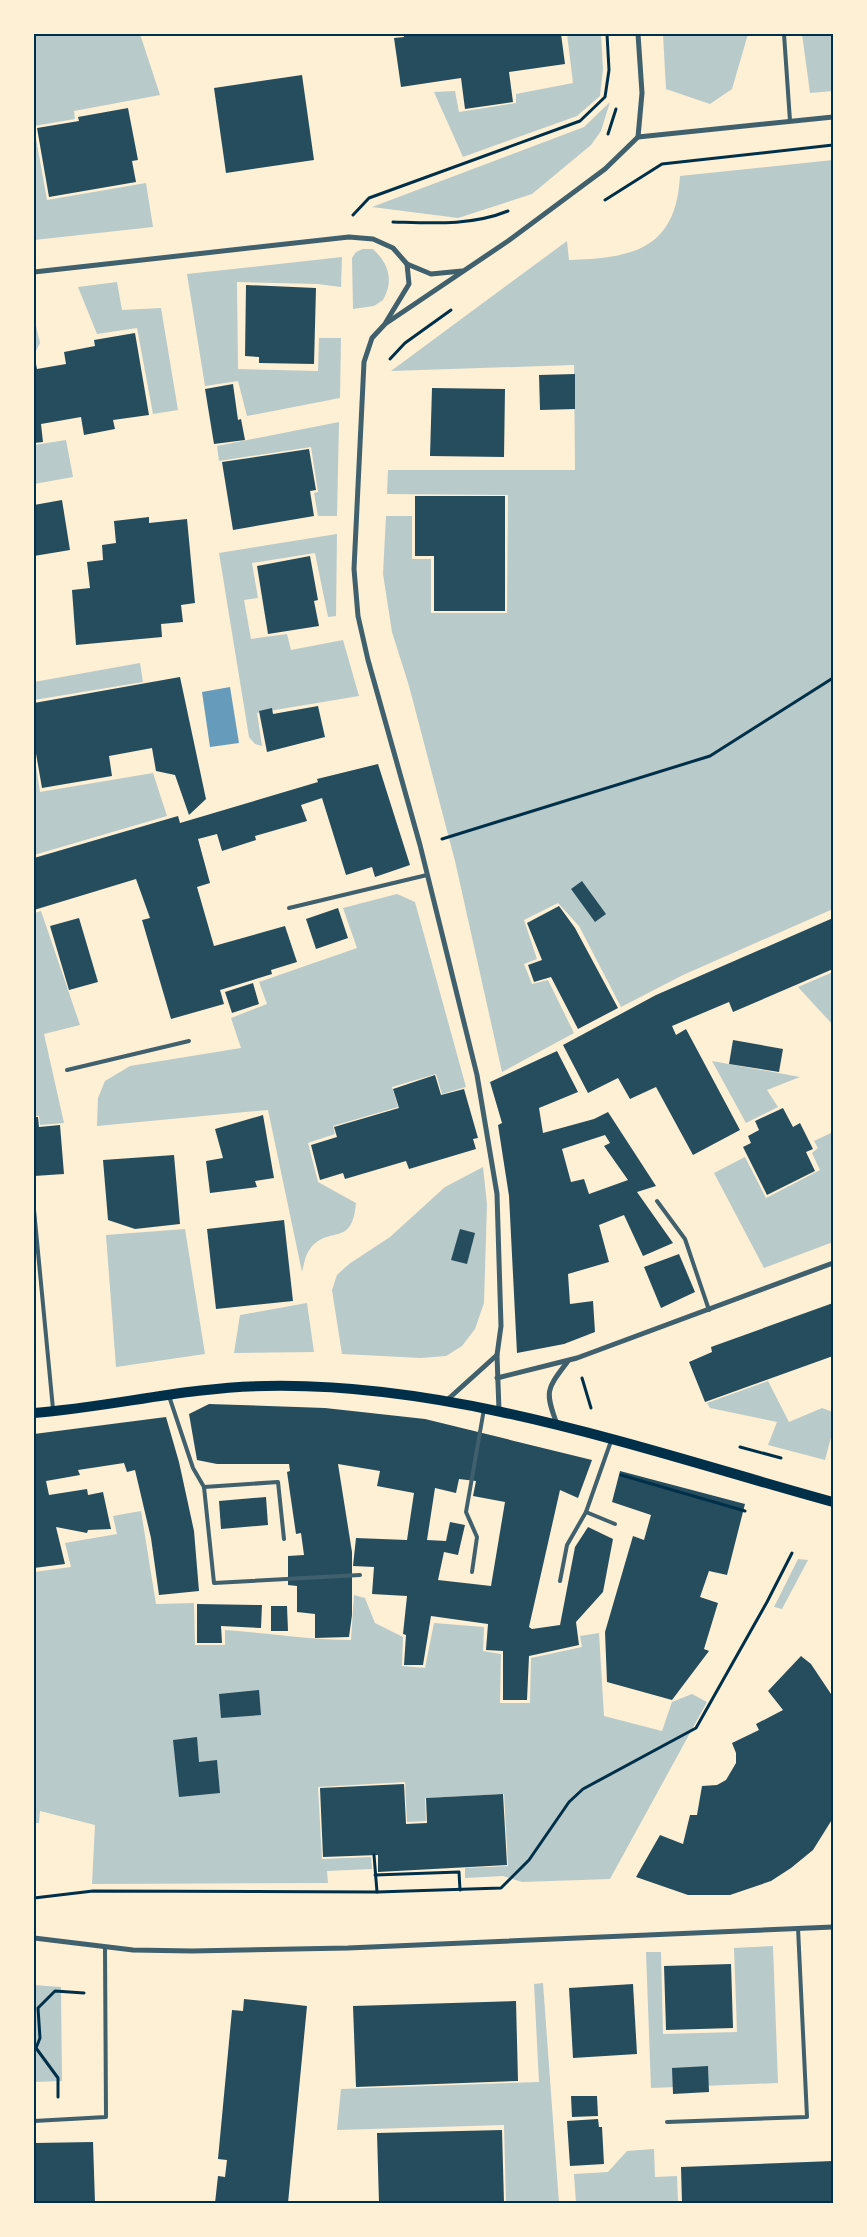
<svg xmlns="http://www.w3.org/2000/svg" width="867" height="2237" viewBox="0 0 867 2237" font-family="'Varela Round',sans-serif">
	<rect width="100%" height="100%" fill="#fdf0d5"/>
	<g fill="#b9caca">
		<path d="M34 34H140L160 95 74 111 75 119 34 126Z"/>
		<path d="M567 34H601L603 69 600 96 577 116 463 157 434 92 455 91 459 112 516 103V94L573 83Z"/>
		<path d="M663 34H748L732 89 710 104 666 89Z"/>
		<path d="M802 34H833V91L810 93Z"/>
		<path d="M610 102 601 131 591 145 532 194 458 218 372 207 584 127Z"/>
		<path d="M34 127 47 200 146 183 153 227 34 240Z"/>
		<path d="M833 160V909L683 975 621 1007 579 926 558 903 524 920 537 959 524 964 532 984 548 980 574 1033 502 1072 455 861 409 686 392 632 383 574 386 516H412V559H431V613H507L508 495 387 494 388 470H575L574 365 391 371 567 241 569 260C632 258 676 250 680 176Z"/>
		<path d="M363 249H373C389 264 394 281 383 300L374 306 353 309 352 258 356 252Z"/>
		<path d="M342 257 341 287 317 284 237 282 238 369 318 371 319 338H341L340 398 247 416 238 381 205 386 187 274Z"/>
		<path d="M117 282 122 310 161 308 178 410 153 414 137 328 97 334 78 287Z"/>
		<path d="M34 317 40 343 34 355Z"/>
		<path d="M339 422 337 516H318L314 493 318 492 311 447 219 461 217 446Z"/>
		<path d="M66 440 73 477 34 484V445Z"/>
		<path d="M337 534 336 616 328 617 315 553 252 563 258 598 244 600 251 639 287 634 291 650 343 640 359 696 257 713 262 746 255 744 249 737 219 553Z"/>
		<path d="M140 663 143 682 34 700V682Z"/>
		<path d="M34 753 40 792 153 773 167 816 34 855Z"/>
		<path d="M397 894 415 902 466 1087 442 1094 436 1074 392 1087 398 1107 333 1126 335 1134 308 1143 318 1182 356 1203C352 1249 329 1224 310 1249 305 1255 304 1265 302 1272L268 1110 97 1126 98 1098 105 1081 130 1066 241 1048 231 1018 267 1004 259 982 357 948 343 908Z"/>
		<path d="M41 911 80 1025 44 1034 64 1123 40 1125 39 1116H34V913Z"/>
		<path d="M833 972V1025L798 987Z"/>
		<path d="M712 1061 800 1077 767 1090 778 1107 746 1123Z"/>
		<path d="M833 1132V1242L764 1268 714 1173 745 1157 766 1198 820 1170 812 1153 818 1148 814 1141Z"/>
		<path d="M483 1167 487 1204 484 1303 475 1329 462 1346 446 1356 421 1358 342 1354 332 1290 337 1275 349 1264 390 1237 445 1187Z"/>
		<path d="M185 1229 205 1354 116 1367 106 1235Z"/>
		<path d="M307 1303 314 1352 234 1353 240 1315Z"/>
		<path d="M768 1381 789 1422 822 1408 833 1412V1430L825 1460 768 1445 777 1422 710 1408 707 1403Z"/>
		<path d="M141 1511 156 1604 194 1603 195 1645H225V1630C268 1633 309 1640 351 1640L354 1595 365 1598 375 1623 403 1637 402 1666 425 1668 434 1623 484 1627 483 1651 501 1654 500 1703H530L531 1658 582 1647 580 1636 599 1633 604 1716 662 1731 672 1702 692 1694 707 1702 610 1879 522 1882 503 1876 465 1878V1868L508 1866 504 1794 425 1798 426 1821 407 1822 405 1782 318 1787 322 1859 371 1857 372 1869 327 1871 328 1883 92 1884 95 1825 40 1811 39 1823H34V1572L71 1567 65 1543 117 1534 113 1516Z"/>
		<path d="M798 1559 808 1560 782 1609 774 1607Z"/>
		<path d="M773 1946 778 2083 651 2088 646 1952H661L663 2034 737 2032 734 1948Z"/>
		<path d="M543 1983 559 2203H506L504 2125 337 2130 341 2089 539 2082 534 1984Z"/>
		<path d="M34 1985 61 1987 62 2081 34 2082Z"/>
		<path d="M654 2149 655 2177 677 2176 678 2203H576L574 2174 608 2172 627 2151Z"/>
	</g>
	<path fill="#669bbc" d="M230 687 239 743 210 747 202 692Z"/>
	<g fill="#264d5e" fill-rule="evenodd">
		<path d="M403 34H561L565 64 509 72 513 102 465 109 461 78 401 87 394 38 404 37Z"/>
		<path d="M302 75 314 160 226 173 214 88Z"/>
		<path d="M128 108 138 160 132 161 136 182 49 197 37 128 79 121 78 117Z"/>
		<path d="M246 285 316 288 314 364 259 363V357L245 356Z"/>
		<path d="M135 333 149 415 113 420 115 429 84 435 81 417 41 424 43 442 34 443V354L37 369 66 364 64 352 95 346 94 340Z"/>
		<path d="M575 374V409L540 410 539 375Z"/>
		<path d="M233 384 238 420 241 419 245 440 214 444 205 389Z"/>
		<path d="M432 388 505 389 504 457 430 456Z"/>
		<path d="M309 449 316 490 310 491 314 516 233 530 222 462Z"/>
		<path d="M415 496H505V611H434V556H415Z"/>
		<path d="M62 500 70 550 34 556V505Z"/>
		<path d="M149 517V523L187 519 195 603 181 605 183 622 161 624 162 637 76 645 72 590 90 588 87 562 103 560 102 545 116 543 114 521Z"/>
		<path d="M310 556 318 600 314 601 319 626 268 634 257 566Z"/>
		<path d="M180 677 206 799 189 815 175 775 156 771 152 748 109 756 112 776 42 788 34 742V703Z"/>
		<path d="M318 706 325 737 267 752 259 711 272 708 273 714Z"/>
		<path d="M378 764 410 865 375 877 372 867 346 875 322 798 301 805 307 821 255 836 256 840 222 851 217 834 198 839 210 883 197 887 214 946 285 926 297 962 271 970 272 974 220 990 224 1004 171 1019 142 920 150 918 136 879 34 910V858L178 816 180 823 318 782 317 779Z"/>
		<path d="M582 881 606 914 595 922 571 889Z"/>
		<path d="M559 906 575 928 618 1008 578 1029 551 977 534 982 528 965 542 960 527 923Z"/>
		<path d="M338 908 348 938 316 949 306 919Z"/>
		<path d="M79 918 98 982 69 990 50 926Z"/>
		<path d="M833 918V969L733 1012 729 1002 672 1026 676 1035 686 1029 740 1130 693 1155 656 1087 630 1099 618 1078 588 1093 563 1045 656 995Z"/>
		<path d="M253 983 259 1004 232 1013 225 992Z"/>
		<path d="M733 1040 783 1049 779 1072 729 1064Z"/>
		<path d="M557 1051 578 1092 539 1108 543 1133 594 1119 608 1112 656 1186 637 1192 673 1243 643 1256 624 1215 599 1225 609 1262 568 1274 570 1304 593 1301 595 1332 564 1344 517 1353 509 1196 498 1125 502 1123 490 1082ZM605 1135 610 1143 604 1146 628 1180 589 1194 584 1179 571 1182 562 1149Z"/>
		<path d="M435 1075 441 1095 464 1089 478 1138 473 1139 476 1149 409 1169 406 1161 345 1179 343 1173 320 1180 311 1145 337 1137 334 1127 399 1108 393 1089Z"/>
		<path d="M783 1108 793 1127 800 1123 813 1149 806 1152 815 1171 767 1195 743 1147 751 1143 748 1136 759 1130 755 1121Z"/>
		<path d="M263 1115 274 1178 255 1181 257 1187 210 1193 206 1161 223 1158 215 1129Z"/>
		<path d="M34 1117H38L39 1127 60 1125 64 1174 34 1176Z"/>
		<path d="M174 1155 180 1224 135 1229 108 1220 103 1160Z"/>
		<path d="M284 1220 293 1301 216 1309 207 1229Z"/>
		<path d="M460 1229 475 1233 467 1264 451 1260Z"/>
		<path d="M679 1254 695 1292 661 1308 644 1267Z"/>
		<path d="M833 1303V1356L705 1402 689 1362 712 1352 711 1347Z"/>
		<path d="M209 1404 325 1408 425 1419 592 1460 578 1498 560 1490 529 1627 532 1629 560 1625 575 1547 588 1527 613 1539 603 1592 576 1622 579 1645 529 1656 527 1700H503V1651L486 1650 488 1624 431 1616 423 1665H404L406 1635 403 1634 407 1596 372 1594 374 1567 353 1566 356 1538 407 1540 414 1493 377 1486 380 1471 338 1464 352 1552V1615L349 1637 315 1638V1614L297 1612V1586L288 1585V1556L304 1555 301 1533 296 1534 287 1472 290 1471 289 1464H217L197 1460 189 1414ZM459 1479 476 1481 473 1496 505 1502 491 1586 438 1580 444 1552 458 1555 465 1525 450 1522 446 1541 427 1540 435 1488 456 1493Z"/>
		<path d="M166 1417 179 1462 194 1531 199 1591 159 1595 151 1538 135 1470 127 1472 124 1463 78 1470 80 1475 46 1481 49 1495 87 1489 88 1495 103 1492 111 1529 88 1530 87 1533 56 1527 65 1564 34 1568V1434Z"/>
		<path d="M620 1471 745 1504 727 1575 709 1571 700 1597 718 1603 704 1649 709 1651 672 1700 607 1682 605 1632 633 1536 644 1540 651 1515 612 1502Z"/>
		<path d="M266 1497 268 1525 221 1529 219 1501Z"/>
		<path d="M197 1604 262 1605 261 1628 221 1626 222 1643H197Z"/>
		<path d="M271 1606H287L288 1631H271Z"/>
		<path d="M801 1656 811 1664 833 1697V1818L813 1850 791 1868 771 1881 730 1895H688L636 1877 660 1835 683 1844 690 1815H697L702 1786 717 1785 726 1780 736 1763V1753L732 1743 759 1730 756 1724 783 1710 768 1691Z"/>
		<path d="M259 1690 261 1715 221 1718 219 1694Z"/>
		<path d="M197 1737 199 1762 217 1760 220 1793 179 1797 173 1740Z"/>
		<path d="M404 1784 406 1824 427 1823 426 1798 503 1794 507 1865 378 1872V1855L323 1857 320 1788Z"/>
		<path d="M731 1964 733 2028 666 2030 664 1966Z"/>
		<path d="M633 1984 637 2054 573 2058 569 1988Z"/>
		<path d="M244 1999 307 2006 288 2203H215L218 2176 225 2177 227 2160 218 2159 232 2010 243 2011Z"/>
		<path d="M516 2001 518 2081 356 2087 353 2006Z"/>
		<path d="M708 2066 709 2092 673 2094 672 2068Z"/>
		<path d="M571 2096H597L598 2116 572 2117Z"/>
		<path d="M598 2119 599 2127H602L604 2164 570 2166 567 2121Z"/>
		<path d="M502 2130 504 2203H379L377 2133Z"/>
		<path d="M93 2142 95 2203H34V2143Z"/>
		<path d="M833 2161V2201L809 2203H682L681 2167Z"/>
	</g>
	<g fill="none" stroke-linecap="round" stroke-linejoin="round">
		<g stroke="#003049" stroke-width="3">
			<path d="M608 134 616 109"/>
			<path d="M605 200 662 164 833 145"/>
			<path d="M353 215 369 198 580 121 605 97 609 70 607 34"/>
			<path d="M393 222C431 223 471 226 508 211"/>
			<path d="M390 359 405 343 451 310"/>
			<path d="M442 839 710 756 833 678"/>
			<path d="M582 1378 591 1408"/>
			<path d="M740 1447 781 1458"/>
			<path d="M621 1475 745 1511"/>
			<path d="M374 1855 377 1892"/>
			<path d="M375 1875 459 1872 460 1890"/>
			<path d="M34 1898 93 1891 377 1892 501 1888 529 1860 569 1802 583 1789 696 1728 767 1602 792 1553"/>
			<path d="M58 2097V2078L36 2048 40 2038 38 2008 55 1991 84 1993"/>
		</g>
		<g stroke="#3f606c" stroke-width="4">
			<path d="M784 34 790 121"/>
			<path d="M289 908 427 875"/>
			<path d="M67 1070 189 1041"/>
			<path d="M657 1201 685 1239 709 1310"/>
			<path d="M34 1210 53 1409"/>
			<path d="M169 1396 193 1468 204 1487 214 1583 360 1575"/>
			<path d="M611 1441 586 1512 615 1524"/>
			<path d="M204 1487 278 1482 284 1539"/>
			<path d="M472 1572 477 1537 466 1512 484 1409"/>
			<path d="M560 1581 567 1545 586 1512"/>
			<path d="M34 2121 106 2117 105 1948"/>
			<path d="M667 2122 807 2117 798 1928"/>
		</g>
		<g stroke="#3f606c" stroke-width="5">
			<path d="M638 137 833 117"/>
			<path d="M34 272 349 237 373 239 393 248 407 264 431 274 462 271"/>
			<path d="M386 322 409 284 407 264"/>
			<path d="M497 1378 577 1358 833 1263"/>
			<path d="M446 1401 497 1355"/>
			<path d="M499 1411 497 1355 501 1326 497 1194 477 1075 420 845 368 660 358 616 354 569 364 362 372 338 385 324 508 241 605 169 638 137 642 93 638 34"/>
			<path d="M557 1424C544 1390 547 1389 568 1361"/>
			<path d="M34 1938 133 1950 192 1951 348 1948 833 1927"/>
		</g>
		<path stroke="#003049" stroke-width="10" d="M34 1413C111 1407 188 1387 266 1386 456 1382 651 1452 833 1502"/>
	</g>
	<rect width="867" height="2237" fill="none" stroke="#fdf0d5" stroke-width="70"/>
	<rect x="35" y="35" width="797" height="2167" fill="none" stroke="#003049" stroke-width="2"/>
</svg>
